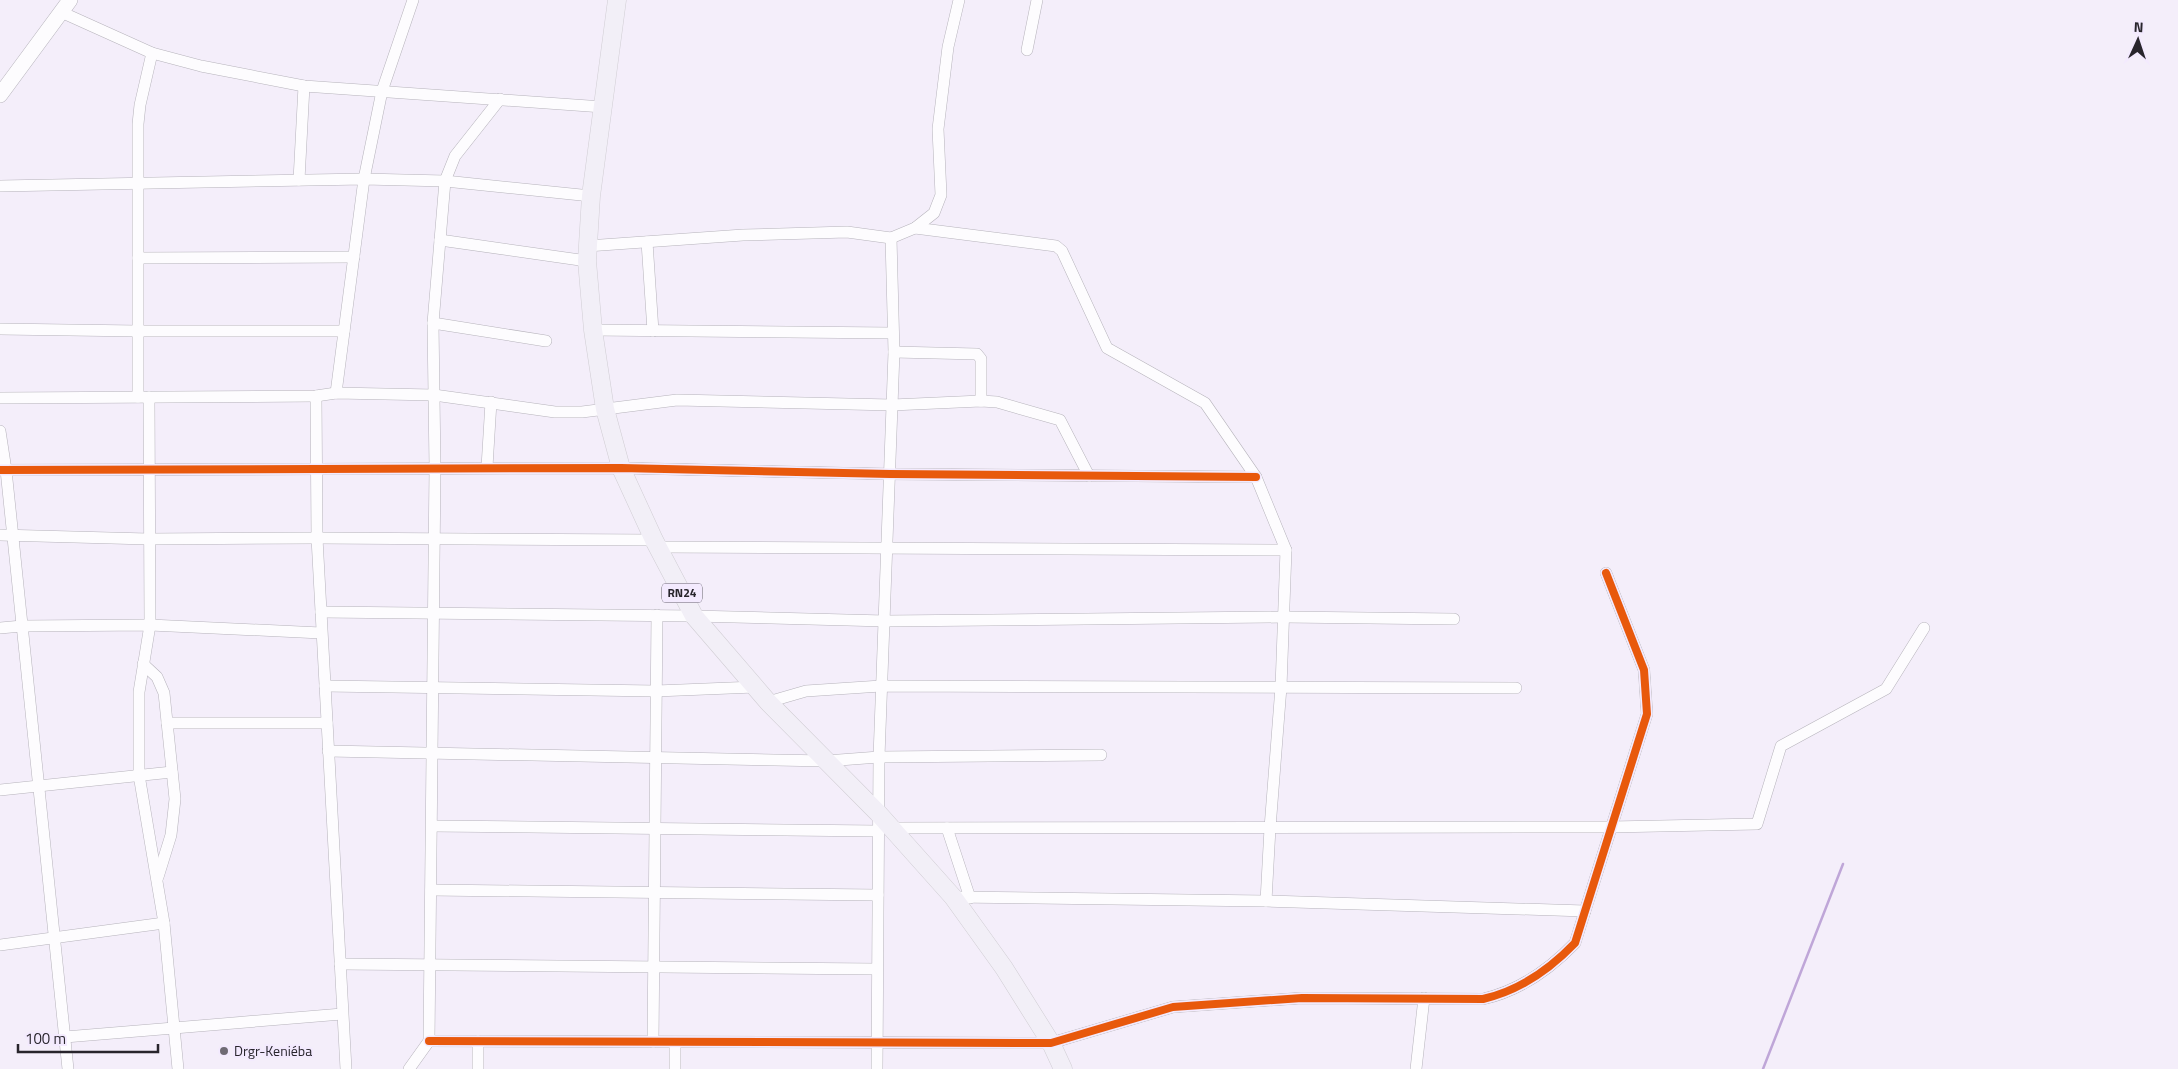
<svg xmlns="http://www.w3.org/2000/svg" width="2178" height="1069" viewBox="0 0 2178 1069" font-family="'Titillium Web',sans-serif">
	<rect width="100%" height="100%" fill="#f4eefa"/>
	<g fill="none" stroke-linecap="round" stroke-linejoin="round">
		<path stroke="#bfa6d8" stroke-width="2.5" d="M1763 1069 1843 864"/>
		<g stroke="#b6b3bb" stroke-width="12">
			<g id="street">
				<path d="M61 12 152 53 201 66 304 86 603 107"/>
				<path d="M1027 50 1037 0"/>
				<path d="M299 180 304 86"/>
				<path d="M0 186 364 179 445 181 591 196"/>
				<path d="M915 228 1056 246 1062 251 1107 348 1205 403 1256 477 1286 550 1281 687 1270 828 1266 901"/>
				<path d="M440 240 587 261"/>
				<path d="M647 242 653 331"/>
				<path d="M587 246 743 235 847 232 891 238 915 228 934 213 941 195 938 129 948 47 959 0"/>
				<path d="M138 258 354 257"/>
				<path d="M433 323 546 341"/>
				<path d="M0 329 138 331H344"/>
				<path d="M593 330 893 333"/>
				<path d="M894 352 977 354 981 359V401"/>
				<path d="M336 393 364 179 382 91 413 0"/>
				<path d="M316 396 317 538 346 1069"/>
				<path d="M138 397V124L140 105 152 53"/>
				<path d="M149 397 150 625 139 692V775L164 923 178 1069"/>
				<path d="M0 398 316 396 336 393 434 395 555 412H582L677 400 892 405 981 401 997 402 1060 420 1089 476"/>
				<path d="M0 431 6 470 68 1069"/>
				<path d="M487 467 491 402"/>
				<path d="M0 470 621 468 890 474 1256 477"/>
				<path d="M0 535 148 539 317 538 654 540"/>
				<path d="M658 547 1286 550"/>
				<path d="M321 612 694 616 885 621 1284 617 1454 619"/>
				<path d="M0 628 22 626 150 625 321 633"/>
				<path d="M143 664 157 677 164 693 175 799 171 835 158 877"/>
				<path d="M325 686 656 691 755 687"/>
				<path d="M768 702 806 691 881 686 1516 688"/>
				<path d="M167 723H327"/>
				<path d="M328 751 826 761 879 757 1101 755"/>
				<path d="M0 790 172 772"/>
				<path d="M432 826 878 831"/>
				<path d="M891 828 1611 827 1757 824 1781 746 1886 689 1924 628"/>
				<path d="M947 828 970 898"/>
				<path d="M431 890 878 895"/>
				<path d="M953 897 1266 901 1585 911"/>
				<path d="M0 945 164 923"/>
				<path d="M340 964 877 969"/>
				<path d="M65 1037 342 1014"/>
				<path d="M429 1041 1051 1043 1173 1007 1302 998 1483 999C1518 991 1550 969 1575 943L1647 714 1644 670 1606 573"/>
				<path d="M653 1042 657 615"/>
				<path d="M675 1042V1069"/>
				<path d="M409 1069 429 1041 435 468 433 323 445 181 455 156 500 99"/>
				<path d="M478 1069V1041"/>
				<path d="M877 1069 879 757 894 352 891 238"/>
				<path d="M1416 1069 1424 998"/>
			</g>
		</g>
		<g stroke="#b6b3bb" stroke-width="16">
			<path id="secondary" d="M0 95 70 0"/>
		</g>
		<g stroke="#d0cdd3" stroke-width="19">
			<path id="primary" d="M617 0 591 196 587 261 593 330 605 409 621 468 654 540 694 616 768 702 878 813 953 897 1004 968 1051 1043 1063 1069"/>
		</g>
		<use href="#street" stroke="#fdfcfe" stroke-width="11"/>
		<use href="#secondary" stroke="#fdfcfe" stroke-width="15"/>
		<use href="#primary" stroke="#f2eff7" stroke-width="18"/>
		<g stroke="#f3eafe" stroke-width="11">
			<g id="cycleway">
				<path d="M0 470 621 468 890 474 1256 477"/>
				<path d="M429 1041 1051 1043 1173 1007 1302 998 1483 999C1518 991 1550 969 1575 943L1647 714 1644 670 1606 573"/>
			</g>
		</g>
		<use href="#cycleway" stroke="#e8590c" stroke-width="8"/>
	</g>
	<circle fill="#6f6b74" stroke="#f3eafe" stroke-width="2" cx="224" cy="1051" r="5"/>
	<g text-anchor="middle" stroke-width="4" stroke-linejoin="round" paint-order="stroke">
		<rect fill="#f3eafe" stroke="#65606b" stroke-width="1" x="662" y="583.5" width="40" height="19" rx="4"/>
		<g font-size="12" font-weight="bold" fill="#28252c">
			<text x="682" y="597">RN24</text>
		</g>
		<g font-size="14" fill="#28252c" stroke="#f3eafe" text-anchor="start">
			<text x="234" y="1056">Drgr-Keniéba</text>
		</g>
	</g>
	<g transform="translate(2138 40) rotate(3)" stroke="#f3eafe" stroke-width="4" paint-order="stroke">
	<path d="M0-4L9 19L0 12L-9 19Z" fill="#28252c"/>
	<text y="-8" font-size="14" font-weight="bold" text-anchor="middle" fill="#28252c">N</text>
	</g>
	<path d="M18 1044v8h140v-8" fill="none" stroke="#28252c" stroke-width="2.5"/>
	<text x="25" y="1044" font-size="15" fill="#28252c" stroke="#f3eafe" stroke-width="4" paint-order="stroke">100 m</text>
</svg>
